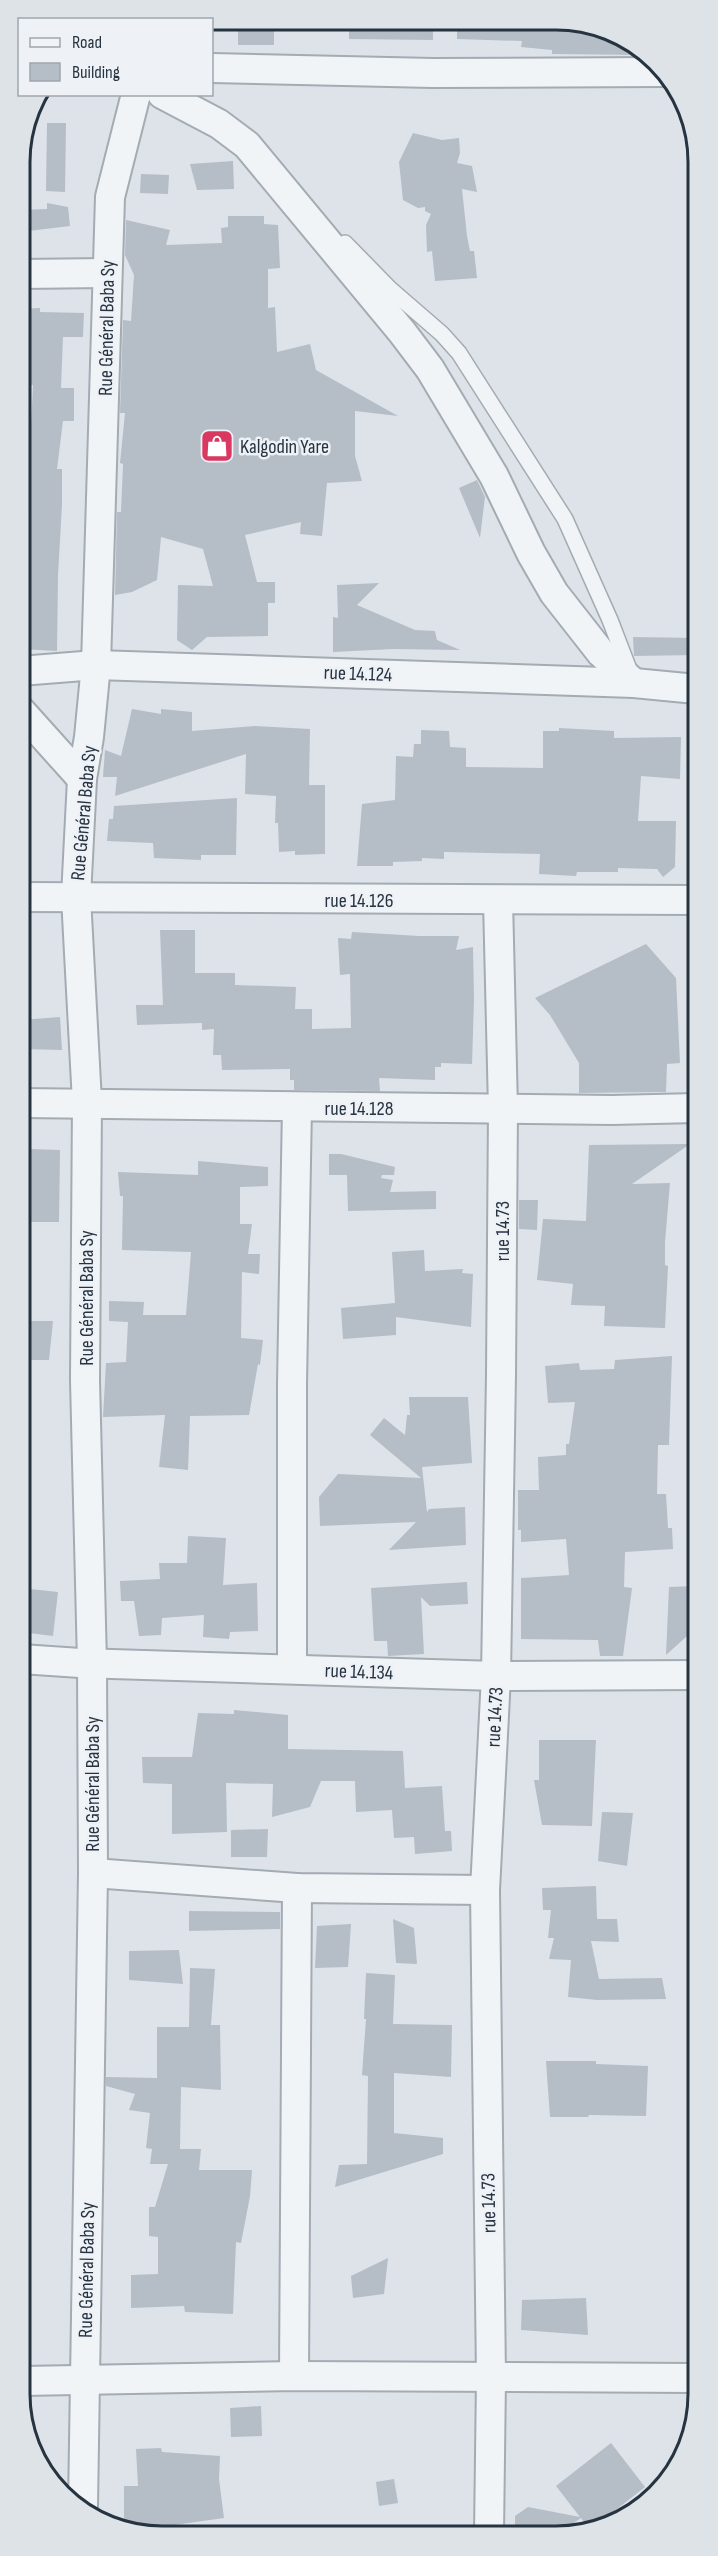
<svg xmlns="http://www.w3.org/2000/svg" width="718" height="2556" viewBox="0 0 718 2556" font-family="'Sofia Sans Condensed',sans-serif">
	<rect width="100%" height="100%" fill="#dee3e9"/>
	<g fill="#b5bdc6">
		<rect x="238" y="20" width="36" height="25"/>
		<path d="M349 21H433V40L349 39Z"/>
		<path d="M457 21 584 22 645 55 552 54V50L521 47 522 41 457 39Z"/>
		<path d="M47 123H66L65 192 46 191Z"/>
		<path d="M413 133 442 140 459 138 460 153 457 163 472 166 477 192 462 189 467 236 470 251H474L477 278 435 281 432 251 427 252 426 225 431 214 425 211V207L418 208 403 200 399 162Z"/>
		<path d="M233 161 234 189 197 190 190 164Z"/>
		<path d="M141 174 169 175 168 194 140 193Z"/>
		<path d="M47 203 68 207 70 226 20 232V210L47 209Z"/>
		<path d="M228 216H264V224L278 225 280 268 268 269V308L275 307 277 352 310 344 316 370 398 416 355 411V456L362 481 327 483 322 536 300 534 301 522 245 535 257 582H275V603H268V636L207 637 192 650 177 640 178 585 213 586 203 549 161 537 157 580 132 592 115 595 117 512H121L123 464 120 463 125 413H120L123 320 131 321 134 275 125 255 126 220 170 230 166 245 222 243 221 228 228 227Z"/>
		<path d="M40 308V312L84 313 83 337H63L61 388H74V421H63L57 469H62V505L58 575 57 651 20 649V430L31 428 33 385H20V309Z"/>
		<path d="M477 480 485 497 480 538 459 488Z"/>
		<path d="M379 583 357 605 415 630 435 631 437 640 460 650 393 649 333 652V617L338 618 337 585Z"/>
		<path d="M633 637 696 638V655L634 656Z"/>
		<path d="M132 709 161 714V709L192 712V731L255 726 310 729 309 785H325V854L295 855V851L279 852 278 823H275L276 796 245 794 246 754 115 796 117 777H103L105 750 121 756Z"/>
		<path d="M559 728 614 731V738L681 737 680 779 641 776 638 821H676L675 867 663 877 657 869 618 868V872H577L576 876 539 874 540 854 444 852V859L422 858V861L393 862V866H357L362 804 395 800 396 756 413 757 414 744H421V730L449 731 450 747 466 748V767L543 768V731H559Z"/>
		<path d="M237 798 236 855H201V860L154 858 153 843 107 841 109 819H113L114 806Z"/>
		<path d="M160 930H195V973H235V985L296 987 295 1009H312V1029L351 1028 350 974 340 975 338 938 351 939 352 932 419 936H459L456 950 473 947 474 1000 472 1064 441 1063V1067H435V1080L379 1078 380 1091 294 1090V1080H290V1069L222 1070 221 1055H213L214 1029 202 1030V1023L137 1025 136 1005H163Z"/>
		<path d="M646 944 676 978 680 1063 667 1064 666 1092 579 1093V1063L550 1015 535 998Z"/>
		<path d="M60 1017 62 1050 21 1049V1020Z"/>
		<path d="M690 1144 632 1184 670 1183 665 1242V1265L668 1266 665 1328 604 1326 605 1306 571 1305 573 1284 537 1280 543 1219 586 1221 589 1145Z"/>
		<path d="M30 1149 60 1150 59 1222H30Z"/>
		<path d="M329 1154H341L395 1167 394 1175H382L381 1178 393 1180 390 1192 436 1191V1209L348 1211 347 1175H329Z"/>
		<path d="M198 1161 268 1167V1186L240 1187V1224H252L248 1254H260L259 1274 242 1272 241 1338 263 1340 260 1365 258 1364 249 1415 190 1416 188 1470 159 1467 165 1415 103 1417 106 1363 126 1362 128 1322 109 1321V1301L144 1302 143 1315H186L191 1252 122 1250 123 1196H120L118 1172 198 1175Z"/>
		<path d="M519 1200H538L537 1230 519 1229Z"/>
		<path d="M424 1250 425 1271 463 1269 462 1273 473 1274 471 1327 396 1317V1313V1335L343 1339 341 1308 395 1303 392 1252Z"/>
		<path d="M21 1321H53L49 1360H21Z"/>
		<path d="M672 1356 669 1445H658L657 1494H666L668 1528H672L673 1549 625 1552 624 1587 632 1588 623 1656H600L598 1640 521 1639V1578L569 1575 566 1539 521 1542V1530H518V1490H539L538 1457 566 1455V1444H569L575 1402 548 1403 545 1366 579 1363 580 1370 614 1369 615 1360Z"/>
		<path d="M409 1397H468L472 1463 422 1467 427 1512 429 1509 465 1507 466 1545 389 1550 416 1522 320 1526 319 1497 338 1474 421 1478 370 1435 384 1418 405 1435 407 1415H410Z"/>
		<path d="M188 1536 226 1538 223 1585 257 1583 258 1631 230 1632 229 1639 203 1637 204 1615 162 1618 161 1635 139 1636 134 1601H121L120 1581 160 1579 159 1563H187Z"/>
		<path d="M467 1582 468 1604 430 1606 421 1597 424 1654 388 1656 387 1641H374L371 1588Z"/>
		<path d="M697 1586 696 1628 666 1655 669 1587Z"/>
		<path d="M21 1588 58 1592 53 1636 21 1632Z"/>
		<path d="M234 1710 288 1715V1749L403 1751 405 1788 442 1786 445 1831H451L452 1851 415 1854 414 1837 394 1838 392 1810 356 1812 355 1781H321L310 1807 272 1817 273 1784 226 1783 227 1832 172 1834V1784L143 1783 142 1757H192L198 1713 234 1714Z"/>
		<path d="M539 1740H596L592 1826 542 1825 534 1780H539Z"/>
		<path d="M602 1812 633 1813 627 1866 598 1861Z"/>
		<path d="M268 1829 267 1857H231V1830Z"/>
		<path d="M596 1886 597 1919H617L619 1942 591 1941 599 1979 662 1978 666 1999 597 2000 568 1997 571 1960 549 1959 554 1938H548L551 1910H543L542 1888Z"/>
		<path d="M189 1911 280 1912V1929L189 1931Z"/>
		<path d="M393 1919 414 1928 417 1964 396 1963Z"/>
		<path d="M351 1924 348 1967 315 1968 317 1926Z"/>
		<path d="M179 1950 183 1984 129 1980V1951Z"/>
		<path d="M190 1968 215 1969 211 2025H220L221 2090 181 2087 180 2149H201L199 2170H252L250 2196 241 2243 236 2242 233 2314 185 2312 184 2306 131 2308V2275L158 2274V2237L149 2236V2207H155L168 2164H150L152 2149 146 2148 150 2113 129 2110 135 2094 106 2086V2077L157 2078V2027H189Z"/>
		<path d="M366 1973 395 1975 393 2024 452 2025 451 2077 394 2073V2133L443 2138V2154L335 2187 339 2165 367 2164 368 2076 362 2075 366 2019H364Z"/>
		<path d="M546 2061H596V2064L648 2066 646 2116 589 2115 588 2117H550Z"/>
		<path d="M388 2258 384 2294 353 2298 351 2276Z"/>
		<path d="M586 2298 588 2335 521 2330 522 2300Z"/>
		<path d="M261 2406 262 2436 231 2437 230 2408Z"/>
		<path d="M611 2443 645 2487 590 2530 581 2518 557 2534H515V2516L528 2507 580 2517 556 2486Z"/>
		<path d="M161 2448 162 2452 220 2456 219 2479 224 2518 167 2526 166 2529 124 2528V2486H138L136 2449Z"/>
		<path d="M394 2479 398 2503 379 2506 376 2482Z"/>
	</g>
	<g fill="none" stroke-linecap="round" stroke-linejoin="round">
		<g stroke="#a3abb3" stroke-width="18">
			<path id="lane" d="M345 243 390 289 442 334 459 353 565 519 610 620 630 672"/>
		</g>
		<g stroke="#a3abb3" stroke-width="32">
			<g id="street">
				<path d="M212 68 433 73 663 72"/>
				<path d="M162 94 219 124 247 145 402 332 430 369 494 476 531 553 554 593 601 653 634 683"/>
				<path d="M20 274 107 273"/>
				<path d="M20 671 96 665 634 683 696 689"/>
				<path d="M20 710 82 779"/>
				<path d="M21 897 697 900"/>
				<path d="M21 1103 612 1110 697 1108"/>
				<path d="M21 1659 80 1663 496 1676 697 1675"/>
				<path d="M292 1668V1384L297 1107"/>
				<path d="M93 1873 297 1888 485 1890"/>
				<path d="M294 2376 297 1888"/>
				<path d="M22 2381 294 2376 698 2378"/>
				<path d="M83 2506 93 1873 92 1663 85 1380 87 1102 76 897 82 779 89 737 96 665 110 197 136 94"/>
				<path d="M489 2534 491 2378 485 1890 496 1676 501 1375 503 1109 498 900"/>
			</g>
		</g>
		<use href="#lane" stroke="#f1f4f7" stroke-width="15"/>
		<use href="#street" stroke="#f1f4f7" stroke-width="28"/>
	</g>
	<defs>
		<g id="shop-square" transform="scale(1.725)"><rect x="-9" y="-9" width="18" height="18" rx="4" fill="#d93861" stroke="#eef2f6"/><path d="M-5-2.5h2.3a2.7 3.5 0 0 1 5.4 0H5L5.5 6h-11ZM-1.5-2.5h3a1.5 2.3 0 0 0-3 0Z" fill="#fff"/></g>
	</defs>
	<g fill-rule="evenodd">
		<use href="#shop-square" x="217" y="446"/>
	</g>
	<g text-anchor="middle" stroke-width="5" stroke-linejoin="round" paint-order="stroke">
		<g font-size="20" fill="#263341" stroke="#eef2f6">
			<text transform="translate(106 328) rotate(-89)" y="7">Rue Général Baba Sy</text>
			<text transform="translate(358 673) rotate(2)" y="7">rue 14.124</text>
			<text transform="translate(83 813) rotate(-85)" y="7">Rue Général Baba Sy</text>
			<text x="359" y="907">rue 14.126</text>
			<text x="359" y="1115">rue 14.128</text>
			<text transform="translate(502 1231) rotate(-90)" y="7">rue 14.73</text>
			<text transform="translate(86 1298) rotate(-90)" y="7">Rue Général Baba Sy</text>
			<text transform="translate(359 1671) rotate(2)" y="7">rue 14.134</text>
			<text transform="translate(494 1717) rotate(-87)" y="7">rue 14.73</text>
			<text transform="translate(92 1784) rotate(-90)" y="7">Rue Général Baba Sy</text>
			<text transform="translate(488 2203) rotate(-91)" y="7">rue 14.73</text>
			<text transform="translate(86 2270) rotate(-89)" y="7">Rue Général Baba Sy</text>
		</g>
		<g font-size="20" fill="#263341" stroke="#eef2f6" text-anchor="start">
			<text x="240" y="453">Kalgodin Yare</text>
		</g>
	</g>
	<path d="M0 0H718V2556H0ZM162 30H556A132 132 0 0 1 688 162V2394A132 132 0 0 1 556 2526H162A132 132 0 0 1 30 2394V162A132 132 0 0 1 162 30Z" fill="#dee3e8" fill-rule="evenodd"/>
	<path fill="none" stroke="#263341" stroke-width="3" d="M162 30H556A132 132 0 0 1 688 162V2394A132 132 0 0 1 556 2526H162A132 132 0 0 1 30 2394V162A132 132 0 0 1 162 30Z"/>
	<rect x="18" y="18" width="195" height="78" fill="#eef2f6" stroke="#9ea6ae" stroke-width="1.5"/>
	<rect x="30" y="38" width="30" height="9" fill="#f1f4f7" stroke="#9ea6ae" stroke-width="1.5"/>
	<text x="72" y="48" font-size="18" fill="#263341">Road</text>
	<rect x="30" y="63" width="30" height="18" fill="#b5bdc6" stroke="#9ea6ae" stroke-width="1.5"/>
	<text x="72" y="78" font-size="18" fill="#263341">Building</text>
</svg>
